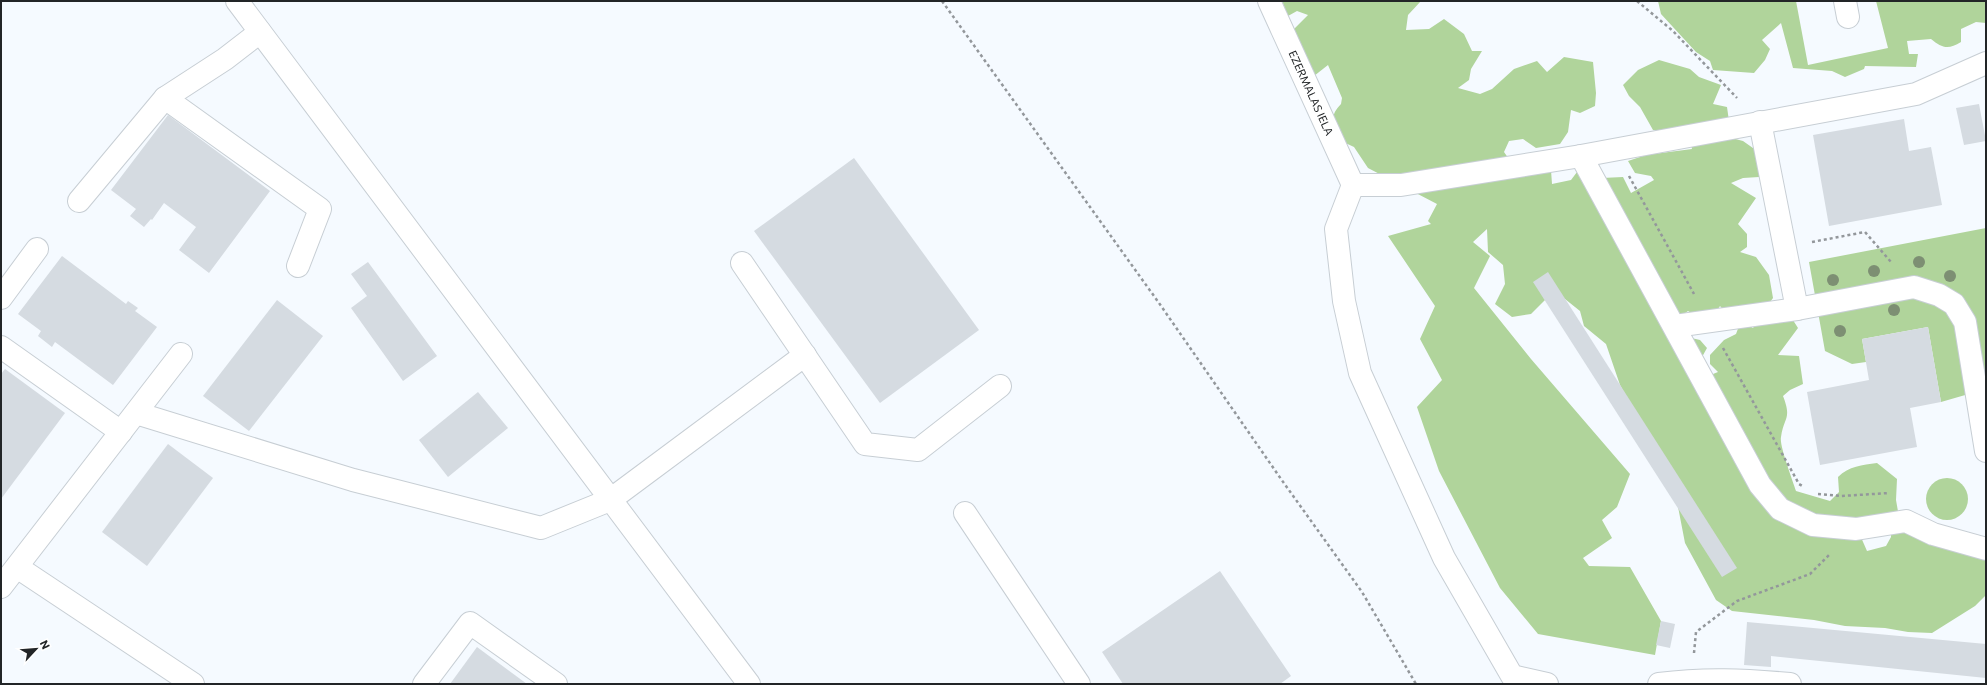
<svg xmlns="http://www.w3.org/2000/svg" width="1987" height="685" viewBox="0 0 1987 685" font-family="Commissioner,sans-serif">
	<rect width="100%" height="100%" fill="#f5faff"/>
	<g fill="#b0d49b">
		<path d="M1282 1H1421L1408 15 1406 30 1429 29 1444 19 1464 34 1472 51H1482L1471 69 1469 80 1458 88 1480 94 1492 89 1514 69 1537 61 1547 72 1564 57 1593 62 1596 93 1595 106 1580 113 1571 110 1568 132 1560 144 1536 148 1523 139 1509 141 1504 152 1511 162 1551 170 1552 184 1571 180 1580 168 1602 178 1623 177 1631 193 1654 180 1651 176 1635 173 1628 161 1646 155 1692 149 1688 134 1653 130 1640 107 1629 96 1623 85 1638 70 1659 60 1690 69 1699 77 1721 85 1713 104 1727 107 1729 121 1724 136 1743 141 1760 153 1765 169 1759 177 1743 178 1731 183 1756 198 1738 224 1747 234V247L1740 252 1756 257 1769 275 1773 298 1765 309 1727 314 1720 306 1712 318 1701 319 1688 311 1678 318 1687 337 1700 340 1707 348 1702 357V367L1713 374 1718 372 1710 364V355L1724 340 1736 334 1739 326 1749 319 1752 328 1768 321 1791 317 1798 328 1778 355 1799 356 1803 384 1790 390 1783 396C1792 419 1784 417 1781 437 1779 445 1793 481 1796 491L1830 501 1839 492 1838 477C1849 466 1862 465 1877 463L1897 479 1896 500 1899 517 1860 535 1867 551 1886 546 1891 537V529L1986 547V595L1975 606 1932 633 1908 632 1885 628 1845 626 1814 620 1732 611 1716 600 1685 543 1674 486 1620 385 1606 344 1584 326 1580 311 1565 299 1549 296 1531 314 1512 317 1495 304 1505 284 1503 265 1488 252 1487 229 1473 242 1490 256 1474 288 1531 359 1630 474 1617 507 1602 520 1612 538 1583 558 1589 566 1630 567 1661 621 1655 655 1538 634 1500 588 1439 471 1417 407 1442 380 1420 339 1435 306 1388 236 1431 224 1428 221 1437 204 1368 168 1354 147 1339 140C1334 125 1328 117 1341 104L1342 98 1328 65 1314 76 1293 30 1308 15 1297 11 1288 16Z"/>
		<path d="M1658 1H1796L1808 65 1888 48 1876 1H1986V23L1976 22 1961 29V42C1948 50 1942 48 1931 39L1907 41 1909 54H1918L1916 67 1865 66 1864 69 1845 77 1832 71 1793 68 1781 23 1762 40 1770 49 1765 60 1754 73 1713 70 1710 61 1696 52 1661 14Z"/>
		<path d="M1986 228V389L1941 402 1928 327 1862 339 1866 362 1852 364 1825 351 1809 262Z"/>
		<circle cx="1947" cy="499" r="21"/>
	</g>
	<g fill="#d5dbe1">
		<path d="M1979 104 1986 141 1964 145 1956 108Z"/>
		<path d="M168 115 270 191 209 273 179 250 196 227 164 203 152 220 151 219 144 227 130 216 136 209 111 190Z"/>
		<path d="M1904 119 1909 151 1931 147 1942 205 1829 226 1813 135Z"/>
		<path d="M854 158 979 330 880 403 754 231Z"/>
		<path d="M62 256 126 304 128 301 138 308 135 311 157 327 113 385 55 342 52 347 38 336 41 331 18 314Z"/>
		<path d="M368 262 437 356 403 381 351 308 367 296 351 274Z"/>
		<path d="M1548 272 1737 568 1722 577 1533 282Z"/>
		<path d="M277 300 323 336 249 431 203 396Z"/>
		<path d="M1928 327 1941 402 1910 408 1917 447 1820 465 1807 392 1869 380 1862 339Z"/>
		<path d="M5 369 65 413 1 499V374Z"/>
		<path d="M478 392 508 428 448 477 419 440Z"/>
		<path d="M168 444 213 478 147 566 102 532Z"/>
		<path d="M1220 571 1291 676 1280 684H1123L1102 652Z"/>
		<path d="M1661 621 1675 624 1670 648 1656 645Z"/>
		<path d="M1747 622 1986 644V678L1771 656V667L1744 665Z"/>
		<path d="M477 647 527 684H450Z"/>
	</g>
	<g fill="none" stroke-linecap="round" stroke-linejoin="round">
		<g stroke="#c7ced4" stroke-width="24">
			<g id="minor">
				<path d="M237 1 749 684"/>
				<path id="s1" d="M1269 1 1353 185"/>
				<path d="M1845 1 1848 17"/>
				<path d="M165 98 320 209 298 266"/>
				<path d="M1760 122 1797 309"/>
				<path d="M1581 156 1760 485 1780 509 1813 525 1856 529 1906 521 1933 534 1986 549"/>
				<path d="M1353 185H1401L1581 156 1916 94 1986 63"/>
				<path d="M1353 185 1336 229 1344 301 1360 373 1444 558 1512 676 1547 684"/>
				<path d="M79 201 165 98 225 59 260 32"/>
				<path d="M742 263 865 444 918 450 1000 386"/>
				<path d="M1 298 37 249"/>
				<path d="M1675 326 1797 309 1914 287 1939 295 1954 304 1965 322 1986 451"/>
				<path d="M1 347 121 432"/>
				<path d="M136 413 353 480 541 528 610 500 805 355"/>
				<path d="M965 513 1079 684"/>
				<path d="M17 567 193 684"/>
				<path d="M1 587 181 354"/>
				<path d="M424 684 470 623 556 684"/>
				<path d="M1659 684C1705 678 1744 680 1790 684"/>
			</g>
		</g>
		<g stroke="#93979b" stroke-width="2.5" stroke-dasharray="3 3" stroke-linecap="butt">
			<path d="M942 1 1159 303 1281 479 1362 592 1416 684"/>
			<path d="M1637 1 1673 31 1737 98"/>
			<path d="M1629 176 1694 294"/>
			<path d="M1812 242 1865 232 1891 262"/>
			<path d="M1723 348 1799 484 1804 487"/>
			<path d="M1818 494 1841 496 1889 493"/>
			<path d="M1694 653 1696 632 1737 601 1810 574 1829 555"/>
		</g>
		<use href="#minor" stroke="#fff" stroke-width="22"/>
	</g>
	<g fill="#7d8f73">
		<circle cx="1919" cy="262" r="6"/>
		<circle cx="1874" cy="271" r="6"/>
		<circle cx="1950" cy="276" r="6"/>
		<circle cx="1833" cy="280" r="6"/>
		<circle cx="1894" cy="310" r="6"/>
		<circle cx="1840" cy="331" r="6"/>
	</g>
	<g text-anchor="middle" stroke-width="3.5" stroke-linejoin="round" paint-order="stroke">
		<g font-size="11" fill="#222527" stroke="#fff">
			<text dy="4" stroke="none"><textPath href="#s1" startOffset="101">EZERMALAS IELA</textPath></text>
		</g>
	</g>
	<rect width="1987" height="685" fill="none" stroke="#222527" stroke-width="4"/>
	<g transform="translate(36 649) rotate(64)" stroke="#ffffff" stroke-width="3" paint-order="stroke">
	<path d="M0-3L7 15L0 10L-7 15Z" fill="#222527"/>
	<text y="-6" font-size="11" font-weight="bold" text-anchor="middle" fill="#222527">N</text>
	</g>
</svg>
